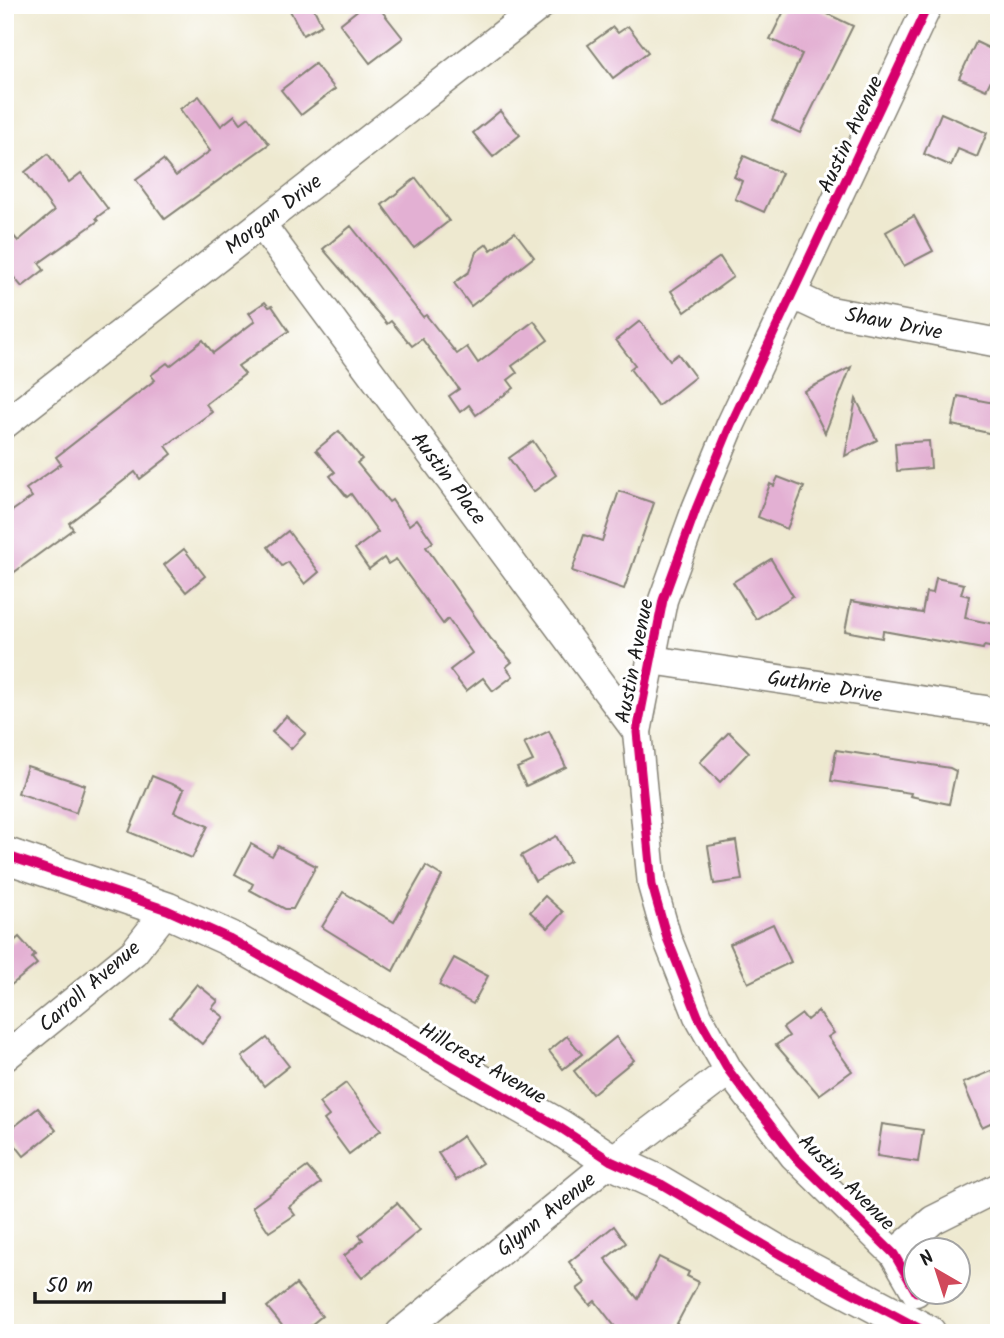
<svg xmlns="http://www.w3.org/2000/svg" width="1004" height="1338" viewBox="0 0 1004 1338" font-family="Kalam,sans-serif">
	<rect width="100%" height="100%" fill="#fff"/>
	<filter id="ink" filterUnits="userSpaceOnUse"><feTurbulence type="fractalNoise" baseFrequency=".0143" numOctaves="2"/><feDisplacementMap in="SourceGraphic" scale="14" xChannelSelector="R" yChannelSelector="G"/><feConvolveMatrix kernelMatrix="1 2 1 2 8 2 1 2 1" color-interpolation-filters="sRGB"/></filter>
	<filter id="wash" filterUnits="userSpaceOnUse"><feTurbulence type="fractalNoise" baseFrequency=".00686" numOctaves="4" result="noise"/><feDisplacementMap in="SourceGraphic" scale="28" xChannelSelector="R" yChannelSelector="G"/><feGaussianBlur stdDeviation="1.57" result="paint"/><feColorMatrix in="noise" values="0 0 0 0 0 0 0 0 0 0 0 0 0 0 0 0 0 1.4 0 .05"/><feComposite in="paint" operator="in"/></filter>
	<g filter="url(#wash)">
		<rect width="100%" height="100%" fill="#eee9d0"/>
		<g id="blocks">
			<g fill="#e3b0d3">
				<path d="M287 5H312L322 25 303 35Z"/>
				<path d="M364 5H377L403 38 370 63 340 24Z"/>
				<path d="M787 5H809L853 26 800 133 772 120 802 54 770 39Z"/>
				<path d="M628 26 648 52 613 78 588 45 613 27 618 33Z"/>
				<path d="M976 42 999 53V64L986 90 959 78Z"/>
				<path d="M315 64 335 89 301 115 281 90Z"/>
				<path d="M199 96 221 126 235 115 241 123 249 117 269 144 165 219 136 180 163 160 176 176 210 151 180 109Z"/>
				<path d="M500 111 520 135 493 157 473 133Z"/>
				<path d="M941 113 987 133 977 157 958 149 951 166 924 154Z"/>
				<path d="M48 154 69 182 81 173 108 209 96 218 98 221 39 263 44 270 22 287 5 267V226L18 241 54 211 25 172Z"/>
				<path d="M744 156 782 173 764 212 735 199 742 181 734 177Z"/>
				<path d="M416 178 449 221 414 248 382 205Z"/>
				<path d="M914 216 933 251 904 266 886 232Z"/>
				<path d="M351 226 423 317 426 315 457 354 467 347 478 363 534 321 548 340 512 366 517 373 508 380 514 388 476 415 469 405 460 412 449 396 459 389 422 339 412 346 391 321 387 324 323 249Z"/>
				<path d="M515 232 534 257 471 306 454 283 469 272 476 252 487 244 491 250Z"/>
				<path d="M720 257 733 277 685 312 671 291Z"/>
				<path d="M265 302 269 307 272 306 289 331 238 366 245 374 206 404 212 412 166 446 172 454 140 479 135 472 69 523 73 529 5 579V516L32 497 26 489 61 464 56 457 155 380 151 375 167 363 170 366 203 340 213 353 255 321 249 313Z"/>
				<path d="M640 321 670 360 678 354 695 377 658 406 630 369 635 365 616 340Z"/>
				<path d="M851 367 825 433 804 391Z"/>
				<path d="M958 396 999 404 993 434 952 425Z"/>
				<path d="M856 399 877 440 845 456Z"/>
				<path d="M339 431 362 459 357 463 389 502 392 500 409 525 417 519 433 542 426 547 491 639 512 662 506 667 513 676 493 691 483 678 466 691 450 670 472 653 448 619 443 624 396 559 388 564 384 558 369 569 355 549 378 532 351 494 347 497 330 476 335 472 316 450Z"/>
				<path d="M533 441 556 475 533 492 509 458Z"/>
				<path d="M929 441 931 468 897 471 895 443Z"/>
				<path d="M778 477 804 487 787 529 758 517 770 484 774 486Z"/>
				<path d="M619 491 654 503 624 589 572 571 584 535 602 541Z"/>
				<path d="M288 531 319 572 305 584 288 562 282 566 268 547Z"/>
				<path d="M184 549 205 576 186 592 164 565Z"/>
				<path d="M771 559 793 596 756 619 733 582Z"/>
				<path d="M936 578 964 584 961 594 969 596 965 618 999 625V649L984 646 983 649 883 631 882 638 845 631 851 601 922 613 926 592 933 593Z"/>
				<path d="M286 716 306 733 291 749 272 732Z"/>
				<path d="M549 731 566 767 526 786 517 768 533 761 524 743Z"/>
				<path d="M729 732 749 752 720 782 700 762Z"/>
				<path d="M836 750 950 768 956 771 949 804 910 796 911 793 831 781Z"/>
				<path d="M27 766 85 785 76 813 18 793Z"/>
				<path d="M152 776 184 789 174 812 208 826 192 858 129 832Z"/>
				<path d="M556 836 570 861 535 881 521 856Z"/>
				<path d="M736 841 742 880 714 884 708 846Z"/>
				<path d="M251 844 272 856 278 846 316 866 293 909H285L250 890 253 884 235 874Z"/>
				<path d="M426 866 442 876 393 971 322 927 343 892 394 922Z"/>
				<path d="M545 896 563 912 548 928 530 912Z"/>
				<path d="M773 924 791 962 748 983 730 944Z"/>
				<path d="M19 937 35 955 32 958 37 964 5 990V949Z"/>
				<path d="M454 958 488 976 473 1004 439 985Z"/>
				<path d="M197 984 218 1001 212 1008 224 1017 202 1044 170 1017Z"/>
				<path d="M818 1011 834 1033 828 1037 852 1071 819 1095 776 1045 789 1036 783 1028 802 1014 807 1020Z"/>
				<path d="M567 1036 582 1054 563 1069 549 1051Z"/>
				<path d="M616 1037 634 1060 592 1094 574 1071Z"/>
				<path d="M267 1038 289 1066 264 1086 242 1057Z"/>
				<path d="M999 1068V1119L982 1127 963 1083Z"/>
				<path d="M346 1083 381 1130 349 1154 324 1120 329 1116 319 1103Z"/>
				<path d="M38 1108 56 1130 24 1156 6 1133Z"/>
				<path d="M882 1124 923 1130 918 1162 877 1156Z"/>
				<path d="M463 1136 482 1163 456 1180 438 1153Z"/>
				<path d="M307 1167 321 1183 289 1207 295 1215 269 1232 252 1207Z"/>
				<path d="M397 1203 420 1230 362 1278 344 1256 363 1240 359 1235Z"/>
				<path d="M614 1226 626 1243 605 1259 638 1299 659 1257 689 1272 687 1276 699 1282 672 1333H620L595 1301 590 1305 577 1289 585 1283 569 1262Z"/>
				<path d="M296 1284 322 1316 301 1333H288L267 1307Z"/>
			</g>
		</g>
	</g>
	<g filter="url(#ink)">
		<use href="#blocks" fill-opacity="0" stroke="#858276" stroke-width="2"/>
		<g fill="none" stroke-linecap="round" stroke-linejoin="round">
			<g stroke="#858276" stroke-width="31">
				<g id="minor">
					<path d="M261 224 637 732"/>
					<path d="M793 295 825 310 999 343"/>
					<path d="M5 424 541 5"/>
					<path d="M652 660 999 712"/>
					<path d="M5 1057 134 952 167 910"/>
					<path d="M894 1254 933 1220 999 1187"/>
					<path d="M916 1292 894 1254 794 1156 729 1071 698 1016 667 938 652 885 637 732 663 600 696 509 731 424 928 5"/>
					<path d="M400 1333 611 1161 729 1071"/>
				</g>
			</g>
			<g stroke="#858276" stroke-width="38">
				<path id="tertiary" d="M5 855 167 910 229 938 559 1127 611 1161 661 1184 783 1256 928 1333"/>
			</g>
			<use href="#minor" stroke="#fff" stroke-width="28"/>
			<use href="#tertiary" stroke="#fff" stroke-width="35"/>
			<g stroke="#fff" stroke-width="13">
				<g id="cycleway">
					<path d="M5 855 167 910 229 938 559 1127 611 1161 661 1184 783 1256 928 1333"/>
					<path d="M916 1292 894 1254 794 1156 729 1071 698 1016 667 938 652 885 637 732 663 600 696 509 731 424 928 5"/>
				</g>
			</g>
			<use href="#cycleway" stroke="#d6006c" stroke-width="9"/>
		</g>
	</g>
	<g text-anchor="middle" stroke-width="6" stroke-linejoin="round" paint-order="stroke">
		<g font-size="21" fill="#1c1c1c" stroke="#fff">
			<text transform="translate(850 134) rotate(-65)" y="7">Austin Avenue</text>
			<text transform="translate(273 214) rotate(-38)" y="7">Morgan Drive</text>
			<text transform="translate(894 323) rotate(11)" y="7">Shaw Drive</text>
			<text transform="translate(449 478) rotate(53)" y="7">Austin Place</text>
			<text transform="translate(634 661) rotate(-79)" y="7">Austin Avenue</text>
			<text transform="translate(825 686) rotate(9)" y="7">Guthrie Drive</text>
			<text transform="translate(89 986) rotate(-41)" y="7">Carroll Avenue</text>
			<text transform="translate(483 1063) rotate(30)" y="7">Hillcrest Avenue</text>
			<text transform="translate(847 1182) rotate(45)" y="7">Austin Avenue</text>
			<text transform="translate(546 1214) rotate(-39)" y="7">Glynn Avenue</text>
		</g>
	</g>
	<rect width="1004" height="1338" fill="none" stroke="#fff" stroke-width="28"/>
	<g transform="translate(937 1271) rotate(321)"><circle r="33" fill="#ffffff" stroke="#a4a4a4" stroke-width="2"/>
	<path d="M0-5L12 26L0 18L-12 26Z" fill="#d1495b"/>
	<text y="-10" font-size="19" font-weight="bold" text-anchor="middle" fill="#1c1c1c">N</text>
	</g>
	<path d="M35 1292v10h189v-10" fill="none" stroke="#1c1c1c" stroke-width="3.5"/>
	<text x="46" y="1292" font-size="21" fill="#1c1c1c" stroke="#ffffff" stroke-width="5" paint-order="stroke">50 m</text>
</svg>
